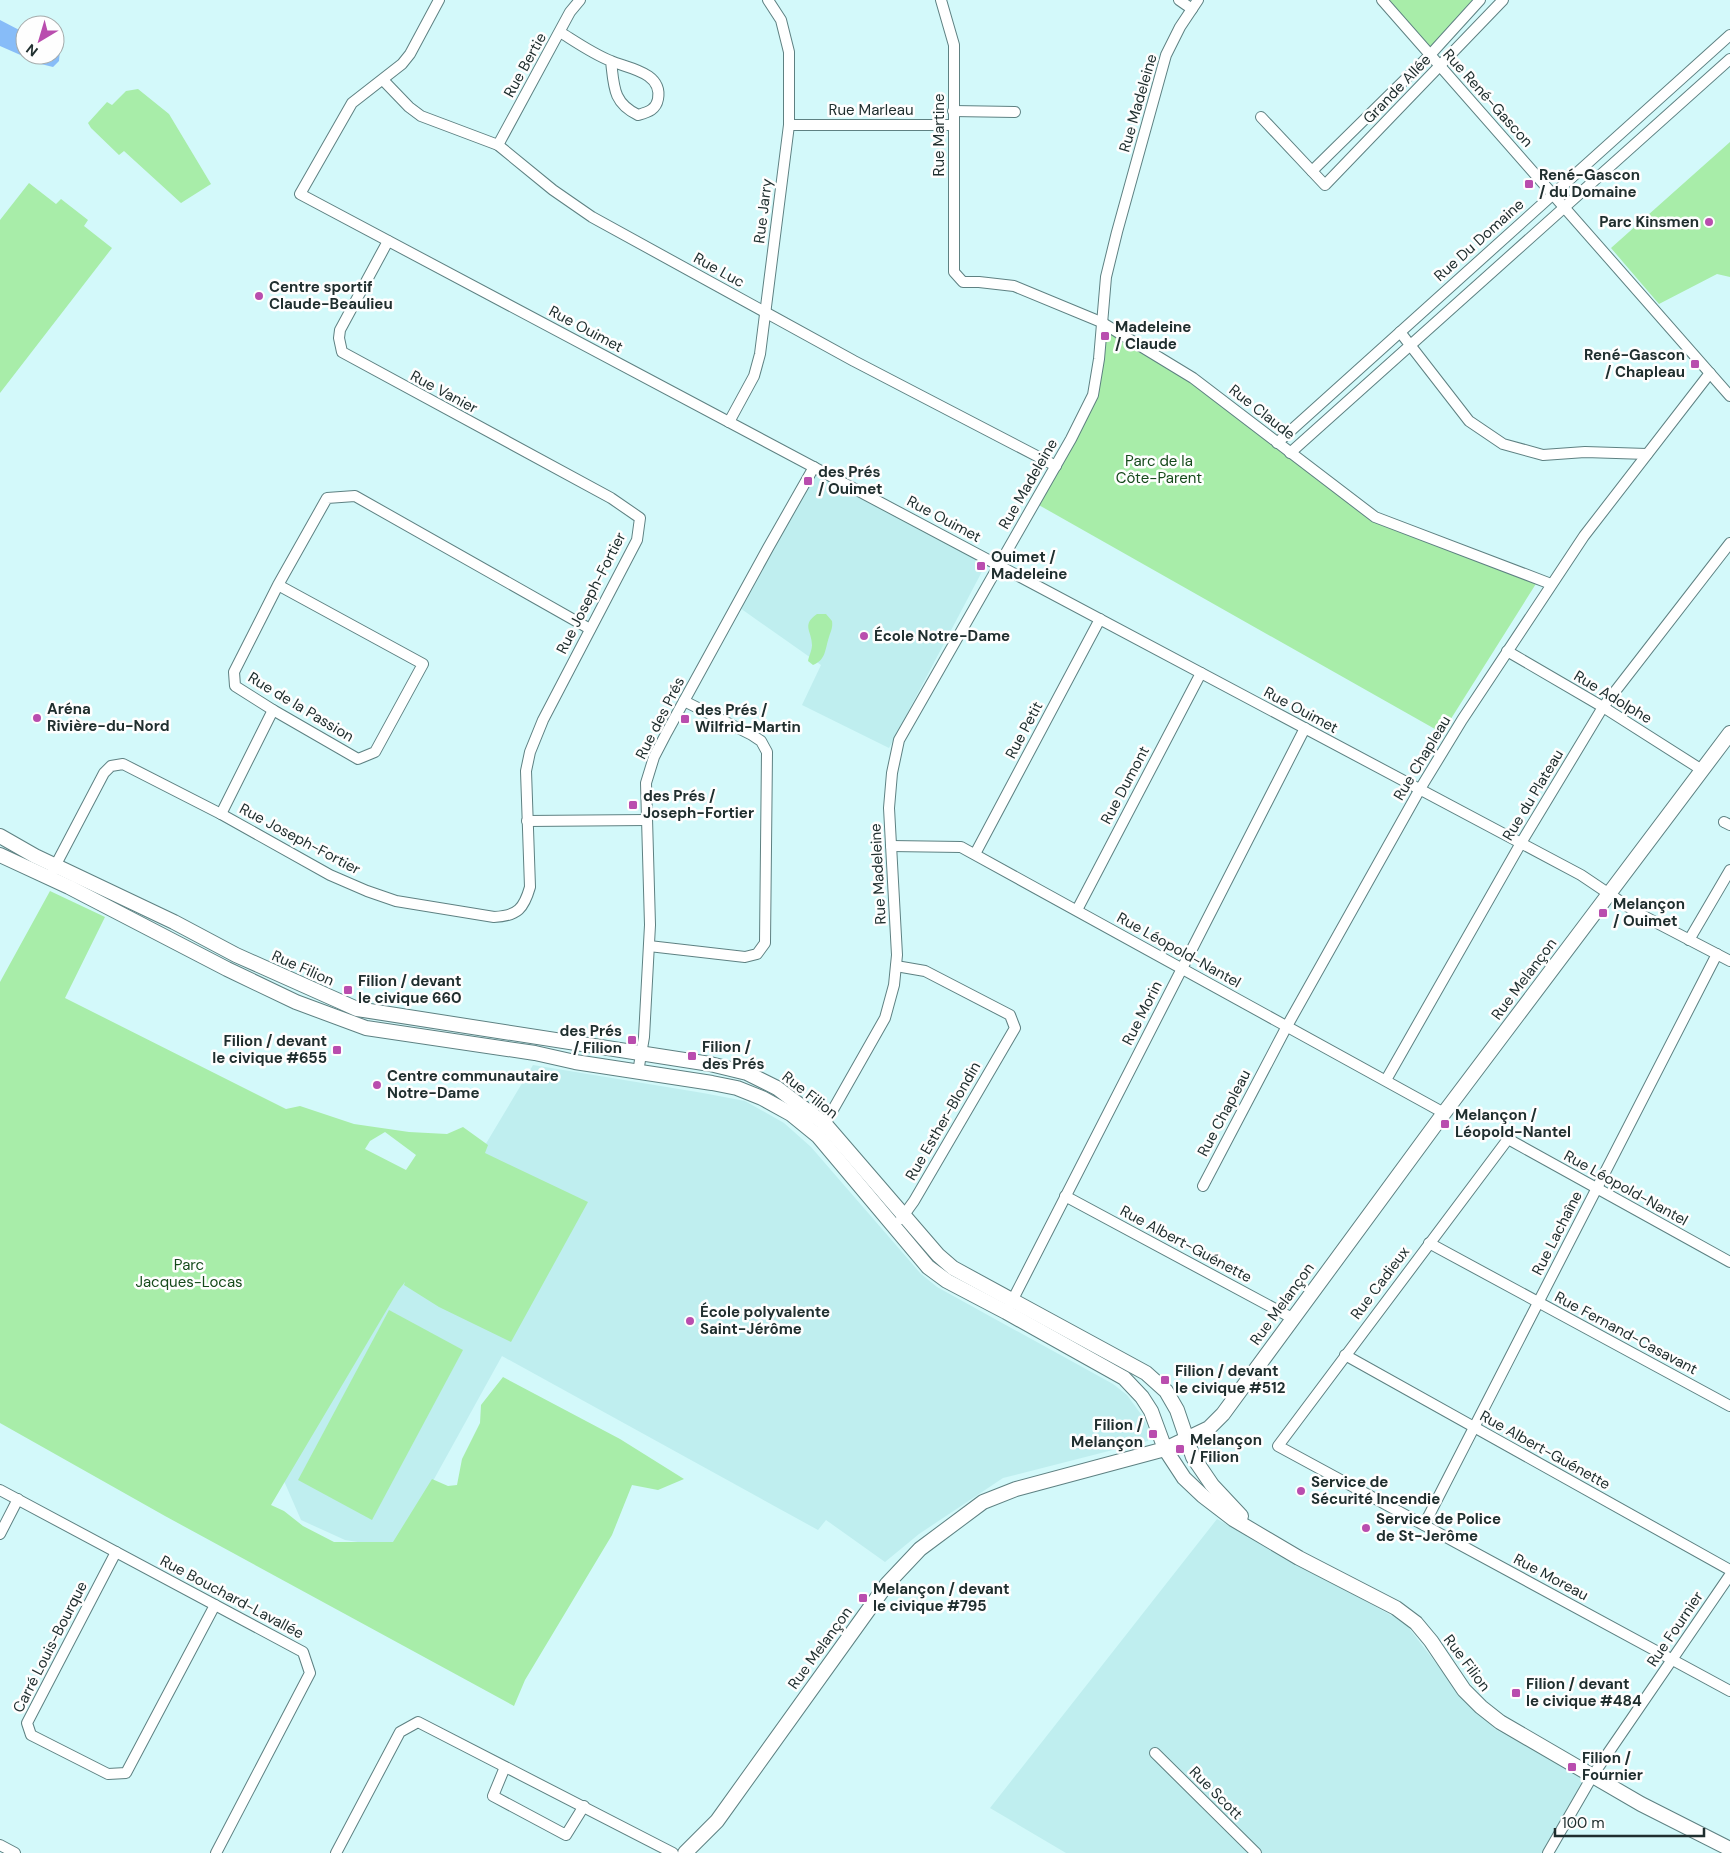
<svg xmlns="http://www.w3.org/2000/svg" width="1730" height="1853" viewBox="0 0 1730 1853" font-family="'DM Sans',sans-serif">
	<rect width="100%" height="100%" fill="#d3f9fa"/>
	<g fill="#bfeeef">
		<path d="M819 470 987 562 889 748 802 705 821 665 740 608Z"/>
		<path d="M533 1065 703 1093 745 1101 784 1123 811 1147 921 1274 937 1287 1113 1384 1127 1395 1143 1417 1150 1432 1148 1441 1003 1478 919 1534 885 1562 826 1520 818 1530 502 1356 396 1548 345 1540 301 1520 284 1481Z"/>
		<path d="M1217 1519 1405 1623 1449 1680 1495 1729 1585 1778 1542 1853H1066L990 1808Z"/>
	</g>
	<g fill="#a8eda9" fill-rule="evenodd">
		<path d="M1387 0H1475L1430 49Z"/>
		<path d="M138 89 169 114 211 184 181 203 124 151 119 155 91 128 88 123 107 102 112 105 126 91Z"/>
		<path d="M1730 142V277L1717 274 1659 304 1611 248Z"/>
		<path d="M29 183 56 204 61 199 88 220 84 226 112 248 0 393V220Z"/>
		<path d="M1101 323 1271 435 1387 522 1539 579 1442 733 1037 504 1097 396Z"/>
		<path d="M817 614H826L832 621C833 627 831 631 829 637 825 649 826 660 813 665L808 661C809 656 812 650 812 645 812 631 801 625 817 614Z"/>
		<path d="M50 891 105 917 65 998 286 1109 300 1106 354 1124 409 1132 447 1134 463 1127 488 1145 485 1153 588 1202 511 1342 439 1307 404 1285 405 1282 398 1291 271 1505 284 1511 303 1526 334 1542H393L432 1479 448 1486 457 1485 462 1459 480 1423 481 1405 503 1377 620 1439 684 1479 658 1490 632 1485 612 1535 525 1680 514 1706 165 1516 0 1423V982ZM385 1132 416 1155 406 1170 365 1149 370 1141Z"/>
		<path d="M389 1310 463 1350 372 1520 298 1480Z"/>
	</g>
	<path fill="#87bcf8" d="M0 20 25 33V55H55V48L60 50 59 61 53 67 41 64 0 46Z"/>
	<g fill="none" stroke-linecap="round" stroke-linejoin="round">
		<g stroke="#5e8182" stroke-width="12">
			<g id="street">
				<path d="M439 0 410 54 402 64 352 103 300 194 1581 875 1636 912 1730 961"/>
				<path d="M941 0 954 45V272L963 282H979L1014 286 1101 322 1193 378 1375 517 1551 584"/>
				<path d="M1179 0 1192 9"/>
				<path d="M1382 0 1730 396"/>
				<path d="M560 32C576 42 593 54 611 61 627 68 663 72 658 99 656 110 648 112 638 115 613 103 614 87 611 61"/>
				<path d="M383 80 409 107 421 116 498 145 553 190 592 217 854 361 1056 466"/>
				<path d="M953 111 1015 112"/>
				<path d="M1261 117 1325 185 1503 0"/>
				<path d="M789 125H953"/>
				<path d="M498 145 570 12 580 0"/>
				<path d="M1312 171 1430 55 1480 0"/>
				<path d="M1400 332 1469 421 1503 444 1543 455 1585 452 1647 454"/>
				<path d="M729 422 754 376 760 354 789 125V52L781 20 768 0"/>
				<path d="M1277 443 1730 35"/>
				<path d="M1290 453 1730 59"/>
				<path d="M278 585 423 664 375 752 358 759 273 710 235 686 234 672 278 585 327 498 355 496 590 629"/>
				<path d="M1507 651 1603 707 1702 770"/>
				<path d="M221 814 273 710"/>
				<path d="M527 821 647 820"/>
				<path d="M1724 822 1730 825"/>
				<path d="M891 846 961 847 1444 1113"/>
				<path d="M975 854 1100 619"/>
				<path d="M52 872 104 773 111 766 123 764 221 814 330 875 367 891 396 901 494 917C518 916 524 908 530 887L526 771 530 752 543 720 637 540 640 518 611 498 342 352 339 338 340 330 388 241"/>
				<path d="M1077 910 1201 673"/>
				<path d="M1689 940 1730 870"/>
				<path d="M649 946 745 957 757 954 765 943 767 752 761 741 752 735 684 701"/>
				<path d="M896 966 925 971 1010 1015 1015 1028 914 1201 901 1219"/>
				<path d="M638 1072 644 1037 650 925 646 783 654 757 667 732 768 548 814 467"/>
				<path d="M1386 1080 1521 843 1603 707 1730 543"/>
				<path d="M822 1129 885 1018 894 985 897 955 889 808 892 773 899 740 1071 439 1093 395 1099 359 1106 277 1117 232 1166 55 1180 27 1198 0"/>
				<path d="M1203 1186 1287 1026 1420 789 1462 720 1584 536 1710 373"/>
				<path d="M1065 1196 1292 1318"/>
				<path d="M1429 1243 1730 1406"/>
				<path d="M1730 1262 1508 1139 1278 1446 1730 1691"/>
				<path d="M1010 1305 1305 728"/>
				<path d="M1345 1355 1730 1570"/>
				<path d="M0 1490 303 1652 310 1673 216 1853"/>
				<path d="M1424 1525 1717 954"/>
				<path d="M0 1534 18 1499"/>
				<path d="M116 1552 27 1723 31 1735 108 1774 126 1773 215 1605"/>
				<path d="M1155 1753 1256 1853"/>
				<path d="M505 1767 493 1796 566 1835 584 1806"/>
				<path d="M0 1845 15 1853"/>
				<path d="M336 1853 400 1732 418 1722 673 1853"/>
				<path d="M1548 1853 1593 1775 1730 1575"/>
			</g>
		</g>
		<g stroke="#5e8182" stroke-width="16">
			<g id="secondary">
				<path d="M0 836 35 856 174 922 236 955 357 1009 710 1064 747 1073 777 1088 825 1124 938 1255 953 1268 1146 1373 1166 1391 1177 1410 1193 1457 1212 1485 1241 1516"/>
				<path d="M0 855 69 887 227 969 296 1002 366 1028 535 1053 575 1062 712 1083 737 1088 762 1098 791 1114 818 1136 928 1267 947 1281 1006 1312 1124 1378 1142 1397 1151 1411 1165 1449 1184 1478 1203 1496 1233 1519 1299 1558 1396 1608 1416 1623 1431 1641 1464 1690 1481 1707 1500 1722 1641 1804 1730 1849"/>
				<path d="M685 1853 717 1821 887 1584 920 1549 983 1502 1016 1489 1165 1449 1209 1428 1223 1414 1444 1113 1730 733"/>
			</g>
		</g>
		<use href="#street" stroke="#fff" stroke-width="10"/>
		<use href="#secondary" stroke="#fff" stroke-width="14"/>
	</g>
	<g fill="#b94dae" stroke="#fefefe" stroke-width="2">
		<rect x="1524" y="179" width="10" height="10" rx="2.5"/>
		<circle cx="1709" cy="222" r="5"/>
		<circle cx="259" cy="296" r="5"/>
		<rect x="1100" y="331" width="10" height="10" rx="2.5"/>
		<rect x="1690" y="359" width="10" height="10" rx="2.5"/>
		<rect x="803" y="476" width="10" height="10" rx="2.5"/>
		<rect x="976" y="561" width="10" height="10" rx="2.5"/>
		<circle cx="864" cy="636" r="5"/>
		<circle cx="37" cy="718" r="5"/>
		<rect x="680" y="714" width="10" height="10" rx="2.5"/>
		<rect x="628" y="800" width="10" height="10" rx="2.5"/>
		<rect x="1598" y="908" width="10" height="10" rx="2.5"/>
		<rect x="343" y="985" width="10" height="10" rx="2.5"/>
		<rect x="627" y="1035" width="10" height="10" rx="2.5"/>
		<rect x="332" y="1045" width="10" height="10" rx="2.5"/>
		<rect x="687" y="1051" width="10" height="10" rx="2.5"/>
		<circle cx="377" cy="1085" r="5"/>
		<rect x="1440" y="1119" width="10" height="10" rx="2.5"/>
		<circle cx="690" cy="1321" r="5"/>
		<rect x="1160" y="1375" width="10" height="10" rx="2.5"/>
		<rect x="1148" y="1429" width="10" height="10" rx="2.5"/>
		<rect x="1175" y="1444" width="10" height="10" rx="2.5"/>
		<circle cx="1301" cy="1491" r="5"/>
		<circle cx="1366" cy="1528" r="5"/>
		<rect x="858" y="1593" width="10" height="10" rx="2.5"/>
		<rect x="1511" y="1688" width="10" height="10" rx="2.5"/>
		<rect x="1567" y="1762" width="10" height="10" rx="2.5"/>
	</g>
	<g text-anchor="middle" stroke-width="5" stroke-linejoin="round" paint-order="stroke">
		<g font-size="15" fill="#202f2f" stroke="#fefefe">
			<text transform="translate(525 65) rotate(-61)" y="5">Rue Bertie</text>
			<text transform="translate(1397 89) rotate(-46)" y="5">Grande Allée</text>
			<text transform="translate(1488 98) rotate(48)" y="5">Rue René-Gascon</text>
			<text transform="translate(1138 103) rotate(-74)" y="5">Rue Madeleine</text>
			<text x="871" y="115">Rue Marleau</text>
			<text transform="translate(939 135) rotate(-90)" y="5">Rue Martine</text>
			<text transform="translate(763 211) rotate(-83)" y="5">Rue Jarry</text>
			<text transform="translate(1479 240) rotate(-42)" y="5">Rue Du Domaine</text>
			<text transform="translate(719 270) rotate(29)" y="5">Rue Luc</text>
			<text transform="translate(586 329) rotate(28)" y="5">Rue Ouimet</text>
			<text transform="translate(444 392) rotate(28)" y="5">Rue Vanier</text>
			<text transform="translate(1262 412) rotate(38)" y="5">Rue Claude</text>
			<text transform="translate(1028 484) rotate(-60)" y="5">Rue Madeleine</text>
			<text transform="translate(944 519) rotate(28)" y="5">Rue Ouimet</text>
			<text transform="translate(591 593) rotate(-63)" y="5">Rue Joseph-Fortier</text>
			<text transform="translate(1613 697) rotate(31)" y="5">Rue Adolphe</text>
			<text transform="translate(301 707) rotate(31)" y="5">Rue de la Passion</text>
			<text transform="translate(1301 710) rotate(28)" y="5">Rue Ouimet</text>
			<text transform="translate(660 718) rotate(-63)" y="5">Rue des Prés</text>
			<text transform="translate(1024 730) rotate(-62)" y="5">Rue Petit</text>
			<text transform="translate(1422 758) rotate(-59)" y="5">Rue Chapleau</text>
			<text transform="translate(1125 785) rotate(-62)" y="5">Rue Dumont</text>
			<text transform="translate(1533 795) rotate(-59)" y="5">Rue du Plateau</text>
			<text transform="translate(300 839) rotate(28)" y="5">Rue Joseph-Fortier</text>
			<text transform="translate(878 874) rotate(-93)" y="5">Rue Madeleine</text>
			<text transform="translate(1179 950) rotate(29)" y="5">Rue Léopold-Nantel</text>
			<text transform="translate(303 968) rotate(24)" y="5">Rue Filion</text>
			<text transform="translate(1524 979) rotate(-53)" y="5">Rue Melançon</text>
			<text transform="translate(1142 1013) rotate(-63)" y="5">Rue Morin</text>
			<text transform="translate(810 1095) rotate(38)" y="5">Rue Filion</text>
			<text transform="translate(1224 1113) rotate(-62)" y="5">Rue Chapleau</text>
			<text transform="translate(943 1121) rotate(-60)" y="5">Rue Esther-Blondin</text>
			<text transform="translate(1626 1188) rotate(29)" y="5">Rue Léopold-Nantel</text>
			<text transform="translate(1557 1233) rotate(-63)" y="5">Rue Lachaîne</text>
			<text transform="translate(1186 1244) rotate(28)" y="5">Rue Albert-Guénette</text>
			<text transform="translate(1380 1283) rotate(-53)" y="5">Rue Cadieux</text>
			<text transform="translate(1282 1304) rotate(-54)" y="5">Rue Melançon</text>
			<text transform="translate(1626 1333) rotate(28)" y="5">Rue Fernand-Casavant</text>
			<text transform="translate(1545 1450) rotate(29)" y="5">Rue Albert-Guénette</text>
			<text transform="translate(1551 1577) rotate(28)" y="5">Rue Moreau</text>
			<text transform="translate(232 1597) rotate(28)" y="5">Rue Bouchard-Lavallée</text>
			<text transform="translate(1675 1629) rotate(-56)" y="5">Rue Fournier</text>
			<text transform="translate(50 1647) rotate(-63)" y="5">Carré Louis-Bourque</text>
			<text transform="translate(820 1648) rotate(-54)" y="5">Rue Melançon</text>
			<text transform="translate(1467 1663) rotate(53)" y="5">Rue Filion</text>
			<text transform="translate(1216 1793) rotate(45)" y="5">Rue Scott</text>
		</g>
		<g font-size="15" font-weight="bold" fill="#202f2f" stroke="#fefefe" text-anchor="start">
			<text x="1539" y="180">René-Gascon<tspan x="1539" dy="17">/ du Domaine</tspan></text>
			<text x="1699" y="227" text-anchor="end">Parc Kinsmen</text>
			<text x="269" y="292">Centre sportif<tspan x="269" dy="17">Claude-Beaulieu</tspan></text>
			<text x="1115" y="332">Madeleine<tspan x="1115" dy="17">/ Claude</tspan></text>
			<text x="1685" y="360" text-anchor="end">René-Gascon<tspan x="1685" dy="17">/ Chapleau</tspan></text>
			<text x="818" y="477">des Prés<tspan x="818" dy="17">/ Ouimet</tspan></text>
			<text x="991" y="562">Ouimet /<tspan x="991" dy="17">Madeleine</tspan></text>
			<text x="874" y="641">École Notre-Dame</text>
			<text x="47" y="714">Aréna<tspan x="47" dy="17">Rivière-du-Nord</tspan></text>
			<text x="695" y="715">des Prés /<tspan x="695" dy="17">Wilfrid-Martin</tspan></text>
			<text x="643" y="801">des Prés /<tspan x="643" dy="17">Joseph-Fortier</tspan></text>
			<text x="1613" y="909">Melançon<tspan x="1613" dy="17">/ Ouimet</tspan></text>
			<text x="358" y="986">Filion / devant<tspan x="358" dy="17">le civique 660</tspan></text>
			<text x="622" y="1036" text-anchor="end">des Prés<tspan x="622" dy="17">/ Filion</tspan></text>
			<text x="327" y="1046" text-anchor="end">Filion / devant<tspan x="327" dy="17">le civique #655</tspan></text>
			<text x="702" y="1052">Filion /<tspan x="702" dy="17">des Prés</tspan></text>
			<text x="387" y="1081">Centre communautaire<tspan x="387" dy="17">Notre-Dame</tspan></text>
			<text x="1455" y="1120">Melançon /<tspan x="1455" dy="17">Léopold-Nantel</tspan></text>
			<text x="700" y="1317">École polyvalente<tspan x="700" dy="17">Saint-Jérôme</tspan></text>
			<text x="1175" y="1376">Filion / devant<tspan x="1175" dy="17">le civique #512</tspan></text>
			<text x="1143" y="1430" text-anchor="end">Filion /<tspan x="1143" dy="17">Melançon</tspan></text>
			<text x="1190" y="1445">Melançon<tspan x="1190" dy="17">/ Filion</tspan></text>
			<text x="1311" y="1487">Service de<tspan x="1311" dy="17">Sécurité Incendie</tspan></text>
			<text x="1376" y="1524">Service de Police<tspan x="1376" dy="17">de St-Jerôme</tspan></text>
			<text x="873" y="1594">Melançon / devant<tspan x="873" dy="17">le civique #795</tspan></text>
			<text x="1526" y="1689">Filion / devant<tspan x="1526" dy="17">le civique #484</tspan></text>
			<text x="1582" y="1763">Filion /<tspan x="1582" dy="17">Fournier</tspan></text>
		</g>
		<g font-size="15" fill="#154a1b" stroke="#fefefe">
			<text x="1159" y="466">Parc de la<tspan x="1159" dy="17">Côte-Parent</tspan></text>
			<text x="189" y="1270">Parc<tspan x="189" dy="17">Jacques-Locas</tspan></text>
		</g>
	</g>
	<g transform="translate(40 40) rotate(218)"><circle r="24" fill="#fefefe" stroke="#a5abab"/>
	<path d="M0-4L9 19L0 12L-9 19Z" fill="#b94dae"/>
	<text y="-8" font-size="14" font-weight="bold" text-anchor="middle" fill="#202f2f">N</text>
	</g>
	<path d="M1555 1828v8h149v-8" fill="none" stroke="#202f2f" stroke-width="2.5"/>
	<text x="1562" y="1828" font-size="15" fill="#202f2f" stroke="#fefefe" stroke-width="4" paint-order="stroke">100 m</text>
</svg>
